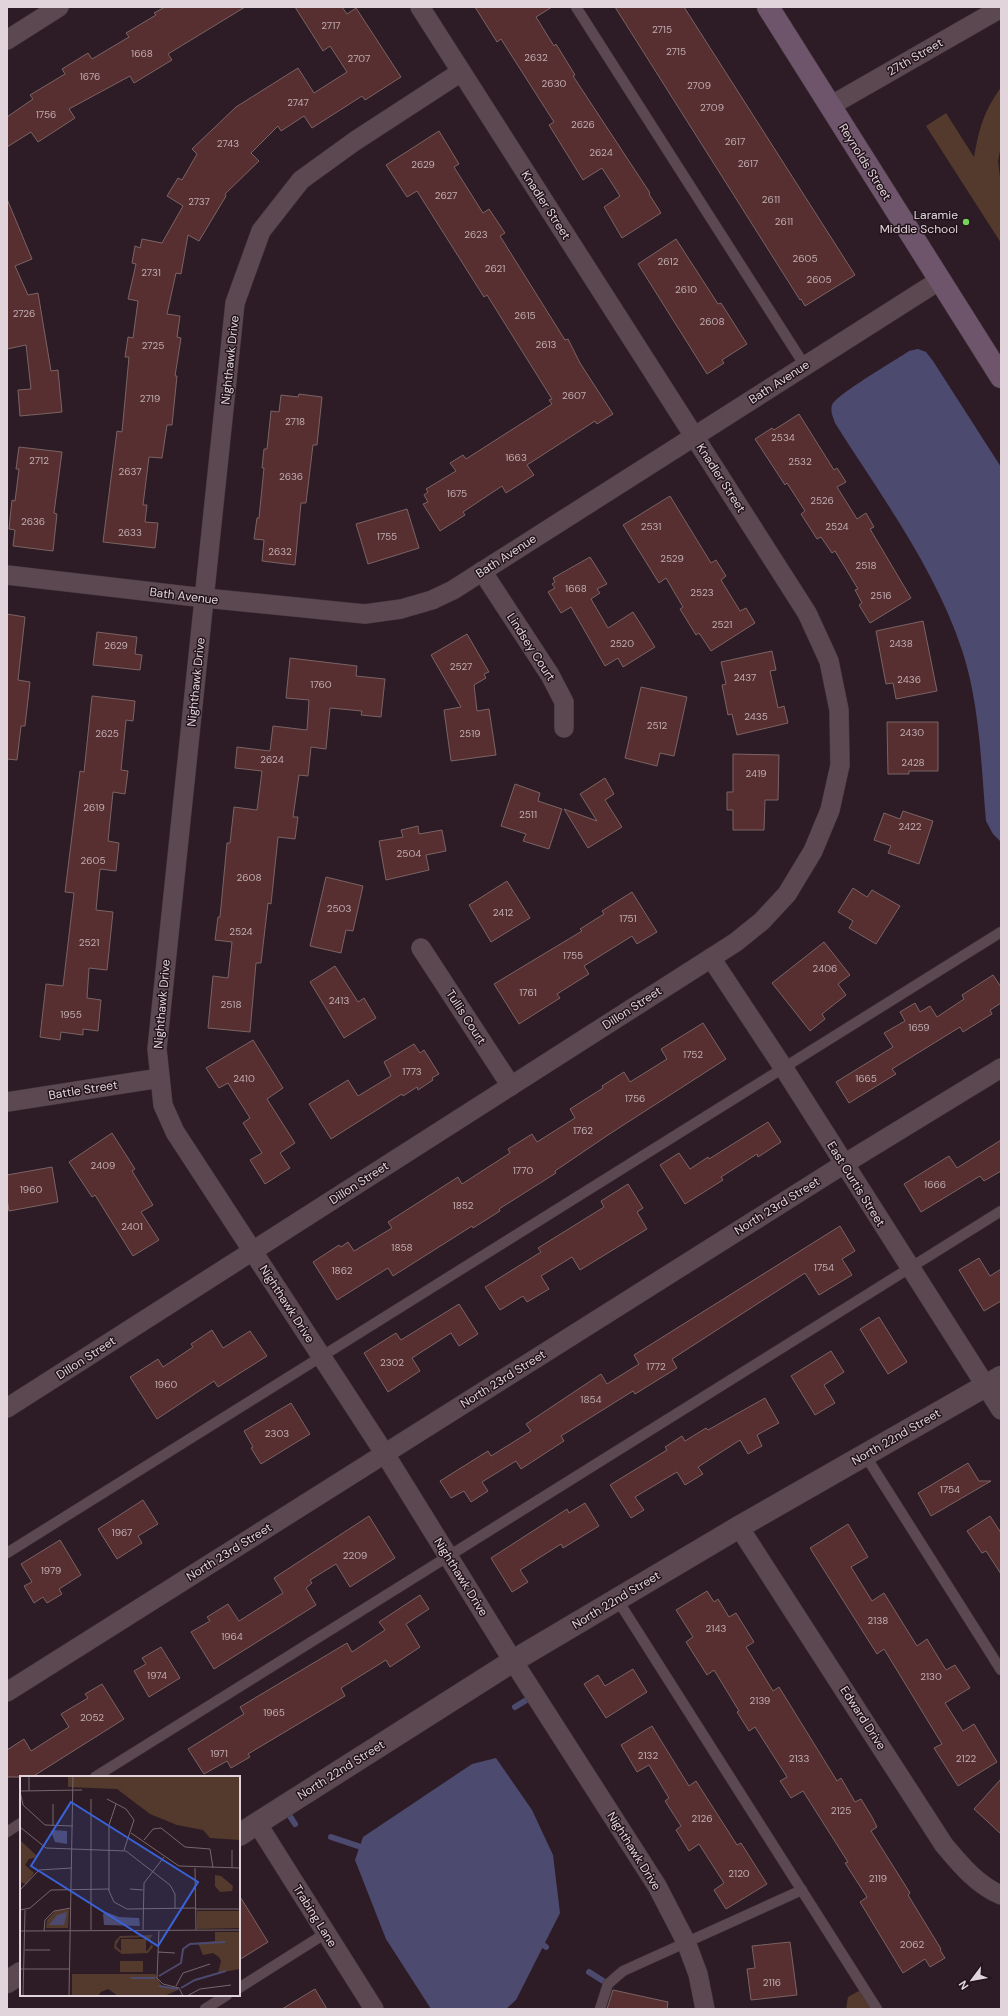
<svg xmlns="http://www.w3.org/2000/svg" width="1008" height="2016" viewBox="0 0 1008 2016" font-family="'DM Sans',sans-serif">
	<rect width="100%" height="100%" fill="#2d1c25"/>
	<g fill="#543a2d">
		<path d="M1001 87V146L998 161 1001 186V243L926 126 946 113 974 157C980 125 983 114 1001 87Z"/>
		<path d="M864 1988 877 2009H846L848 1997Z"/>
	</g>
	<g fill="#4d4a6f">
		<path d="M918 349 926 352 933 361 1001 467V842L993 834 986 821C981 765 980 705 962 650 935 568 881 496 835 423 833 417 830 412 832 405 837 394 896 360 909 351Z"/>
		<path d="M496 1758 532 1810 553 1855 560 1913 516 2000 506 2009H431L386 1939 355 1860 363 1837 472 1764Z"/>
	</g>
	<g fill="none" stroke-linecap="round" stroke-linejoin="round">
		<g stroke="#4d4a6f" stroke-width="6">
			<path d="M515 1707 533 1696"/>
			<path d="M286 1810 295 1824"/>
			<path d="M331 1837 367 1849"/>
			<path d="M537 1940 546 1947"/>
			<path d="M589 1972 608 1984"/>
		</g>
	</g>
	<g fill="#582f31" stroke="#7a6364">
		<path d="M165 7H245L168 54 172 60 134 83 130 76 69 109 75 118 38 142 31 132 7 147V117L33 99 30 95 65 74 62 69 88 53 92 59 129 37 126 33 156 15 154 13Z"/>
		<path d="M295 7H342L347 14 356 8 401 77 365 100 362 96 312 128 304 116 281 131 278 126 251 153 259 161 225 194 226 196 199 241 188 235 181 274 176 273 167 314 180 316 177 337 181 338 175 376H177L172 425H167L162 458 149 457 143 505H147L145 522 158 523 155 548 103 542 117 431 122 432 129 357H125L128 337 133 338 138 301 128 299 136 264 132 263 135 246 140 248 142 239 162 243 183 206 167 196 178 178 182 180 197 154 192 149 236 107 298 68 314 93 347 72 330 46 323 51Z"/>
		<path d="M475 7H552L536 17 554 46 556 44 575 75 573 76 650 193 649 194 661 213 622 238 604 207 620 196 602 168 583 180 549 125 554 122 501 39 497 42Z"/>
		<path d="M615 7H684L855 275 805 306 801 299 800 300Z"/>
		<path d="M439 131 459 164 454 167 483 213 489 209 505 233 500 236 565 340 568 339 580 363 613 414 597 424 595 421 527 465 534 475 506 493 502 486 463 512 465 515 440 531 423 504 428 502 424 495 428 492 426 489 456 471 450 463 463 455 466 459 552 404 549 400 552 399 487 295 484 297 417 191 407 197 386 165Z"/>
		<path d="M7 199 32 259 15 266 28 295 38 293 51 371 58 370 62 412 20 416 18 390 31 389 26 345 7 349Z"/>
		<path d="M676 239 718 304 721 303 747 344 722 360 724 363 707 374 638 264Z"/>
		<path d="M299 394 322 397 317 445H313L306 503H301L295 565 262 561 264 540 254 539 257 518H259L264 468H262L264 449H267L271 411 279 412 281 395 298 397Z"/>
		<path d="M799 414 834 470 837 468 846 482 837 487 857 519 866 513 874 527 870 529 911 598 870 623 859 605 862 603 855 590 858 589 835 551 832 553 821 537 817 539 801 514 805 511 787 483 785 485 755 439 772 428 774 430Z"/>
		<path d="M19 447 62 452 54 513 57 514 53 551 13 546 15 530 9 529 12 500 15 501 19 469H16Z"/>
		<path d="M670 496 711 563 716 560 726 576 721 580 740 611 746 608 755 623 711 651 699 633 696 635 680 609 683 607 666 578 659 583 623 525Z"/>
		<path d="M407 509 419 548 368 564 356 524Z"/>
		<path d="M590 557 607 584 597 589 600 593 591 599 608 628 633 612 655 647 623 667 618 658 605 666 571 607 561 613 548 592 555 588 552 584 555 582 553 578Z"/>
		<path d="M7 614 25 617 18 680 30 682 25 726H21L17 760 7 759Z"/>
		<path d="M923 621 937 691 896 699 893 683 886 684 876 631Z"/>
		<path d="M97 632 137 637 135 654 142 655 140 670 93 665Z"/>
		<path d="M467 634 489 672 484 674 486 678 474 685 477 711 489 709 496 755 451 761 444 710 461 707 431 655Z"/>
		<path d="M772 651 776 670 770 671 778 708 784 706 788 723 737 735 732 714 728 715 722 685 726 684 721 662Z"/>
		<path d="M290 658 357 666 356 676 385 679 381 717 361 715 362 711 330 708 326 749 311 747 308 776 299 775 293 817H298L295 839 278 837 271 904 268 903 261 963H256L250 1032 208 1028 213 976 228 978 232 942 215 940 218 917H220L227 843H230L234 807 257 810 262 771 235 768 237 747 270 751 273 726 307 730 309 700 286 698Z"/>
		<path d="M641 687 687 697 674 756 660 753 657 766 625 758Z"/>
		<path d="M92 696 135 701 133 721 126 720 121 770 128 771 125 794 113 792 108 841 119 843 116 871 100 869 96 910 113 912 107 970 89 968 87 998 101 1000 98 1031 83 1029V1035L61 1032 60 1040 40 1037 46 984 63 986 74 893 65 892 80 771 84 772Z"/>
		<path d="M887 722H938V771H909V774H888Z"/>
		<path d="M733 754 779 755 778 800H765L764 830H733V810H727V792H733Z"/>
		<path d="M605 778 614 794 605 800 622 827 588 848 564 809 597 821 580 794Z"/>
		<path d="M515 784 540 793 538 801 562 809 549 849 523 841 526 834 501 826Z"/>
		<path d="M903 811 933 821 919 864 888 853 891 846 874 840 884 813 900 819Z"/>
		<path d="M418 826 419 834 442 830 446 851 426 855 429 870 386 880 379 841 403 837 401 830Z"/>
		<path d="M326 877 363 886 353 931 346 930 341 953 310 946Z"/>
		<path d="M507 881 530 918 491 942 469 905Z"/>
		<path d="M853 888 867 897 872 890 900 906 876 944 849 928 853 921 838 912Z"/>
		<path d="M632 892 657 932 637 944 632 936 584 966 589 974 557 994 560 998 519 1024 494 984 582 931 580 929 604 914 602 911Z"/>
		<path d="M824 942 850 975 838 984 846 995 822 1014 825 1019 810 1031 772 983Z"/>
		<path d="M335 966 358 1002 364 998 376 1018 344 1038 310 982Z"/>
		<path d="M993 975 1001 987V1003L990 1010 992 1014 963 1032 960 1027 892 1069 896 1074 849 1103 836 1082 893 1047 884 1033 905 1021 900 1012 915 1003 920 1012 930 1006 937 1017 964 999 962 995Z"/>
		<path d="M703 1023 726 1059 611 1133 555 1171 556 1173 499 1209 500 1211 473 1228 472 1226 393 1276 388 1268 337 1300 313 1262 339 1245 341 1247 348 1242 354 1251 392 1228 388 1222 458 1177 462 1184 510 1153 508 1149 532 1134 537 1142 575 1118 570 1109 603 1088 602 1086 624 1072 630 1082 667 1059 661 1049Z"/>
		<path d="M253 1040 283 1088 267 1099 295 1143 280 1153 290 1168 265 1184 250 1160 262 1153 243 1123 250 1118 228 1083 219 1088 206 1068Z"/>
		<path d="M414 1044 420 1053 424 1050 439 1074 432 1078 433 1080 418 1090 417 1087 403 1096 402 1094 331 1139 309 1104 348 1080 358 1096 391 1076 384 1062Z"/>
		<path d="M768 1122 781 1142 758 1157 757 1154 721 1177 723 1180 685 1204 660 1165 679 1153 690 1169 708 1157 709 1159Z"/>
		<path d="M112 1133 135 1169 132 1171 153 1205 141 1212 159 1240 133 1256 95 1195 92 1197 69 1162Z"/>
		<path d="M1001 1140V1171L984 1181 980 1176 921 1212 904 1184 949 1156 957 1168Z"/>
		<path d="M52 1167 58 1202 9 1211 7 1199V1175Z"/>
		<path d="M628 1184 643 1208 637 1212 647 1229 580 1270 572 1257 541 1276 549 1289 527 1302 523 1296 500 1310 485 1287 541 1252 538 1248 604 1207 601 1201Z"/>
		<path d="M840 1226 855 1251 842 1259 852 1275 819 1295 805 1273 672 1359 677 1368 635 1394 633 1391 561 1436 564 1441 521 1469 516 1461 482 1482 488 1491 471 1502 464 1491 451 1498 440 1481 488 1451 491 1456 531 1431 526 1424 601 1374 607 1384 639 1364 634 1355Z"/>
		<path d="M979 1258 990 1276 1001 1269V1301L984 1311 959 1270Z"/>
		<path d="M459 1304 478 1334 459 1346 451 1333 412 1358 420 1371 388 1392 364 1353 396 1333 401 1340Z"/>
		<path d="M879 1317 907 1362 888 1374 860 1329Z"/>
		<path d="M212 1330 223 1348 250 1331 267 1356 218 1387 214 1381 157 1419 130 1377 158 1359 163 1367 193 1347 191 1344Z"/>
		<path d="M831 1351 844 1372 824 1385 835 1403 815 1415 791 1376Z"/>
		<path d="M765 1398 779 1423 757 1435 762 1446 748 1454 740 1440 698 1467 703 1474 685 1485 677 1472 635 1497 644 1510 631 1518 610 1485 667 1450 665 1447 682 1436 685 1441 706 1428 708 1430Z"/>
		<path d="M291 1403 310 1434 261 1464 251 1448 253 1447 244 1431Z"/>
		<path d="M968 1463 979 1481H991L931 1516 918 1493Z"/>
		<path d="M143 1500 158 1524 138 1536 142 1543 117 1559 98 1529Z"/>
		<path d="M585 1503 599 1526 563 1548 561 1544 520 1570 528 1582 512 1592 491 1558 567 1509 569 1513Z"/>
		<path d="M369 1516 395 1558 350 1587 336 1564 310 1580 312 1583 306 1588 316 1605 214 1669 191 1632 210 1621 207 1617 228 1604 239 1621 283 1593 274 1578Z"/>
		<path d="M990 1516 1001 1533V1574L986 1551 982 1553 967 1531Z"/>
		<path d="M848 1524 868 1557 851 1567 872 1601 884 1593 917 1646 927 1639 946 1670 955 1665 970 1688 945 1703 963 1731 974 1724 997 1762 958 1786 934 1748 942 1744 884 1649 877 1654 810 1548Z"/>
		<path d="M60 1540 81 1575 59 1589 62 1594 47 1603 43 1597 34 1603 24 1586 32 1582 21 1564Z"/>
		<path d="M707 1591 714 1602 718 1599 729 1617 736 1613 754 1642 746 1647 773 1691 779 1687 837 1781 841 1778 855 1802 861 1799 872 1817 877 1827 871 1831 910 1893 908 1895 941 1949 940 1950 945 1958 930 1967 925 1959 903 1973 860 1902 867 1897 845 1863 848 1862 803 1791 791 1798 780 1781 787 1777 755 1727 749 1731 737 1712 739 1711 714 1670 707 1675 686 1642 693 1637 676 1610Z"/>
		<path d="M420 1595 429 1609 406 1624 420 1647 390 1667 386 1660 341 1688 345 1696 248 1754 250 1757 231 1768 227 1761 204 1774 188 1749 244 1714 240 1707 290 1677 347 1643 352 1652 385 1630 379 1622Z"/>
		<path d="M161 1647 180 1678 149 1697 134 1671 146 1664 142 1658Z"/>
		<path d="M633 1669 647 1692 606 1718 584 1684 598 1675 605 1686Z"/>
		<path d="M102 1684 124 1719 32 1777H7V1750L24 1739 31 1751 69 1727 61 1714 88 1698 85 1694Z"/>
		<path d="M652 1726 689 1786 696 1781 737 1845 741 1843 767 1884 726 1909 714 1890 724 1883 699 1844 689 1851 676 1830 681 1826 665 1801 669 1798 649 1765 637 1772 621 1745Z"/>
		<path d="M1001 1779V1834L974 1809Z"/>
		<path d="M239 1895 268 1942 239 1960Z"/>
		<path d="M790 1942 797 1995 751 2000 747 1969 755 1968 752 1946Z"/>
		<path d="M315 1989 327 2009H282Z"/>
		<path d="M613 1990 668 2002 667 2009H607Z"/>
	</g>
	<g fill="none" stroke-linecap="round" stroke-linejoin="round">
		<g stroke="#45383f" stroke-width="11">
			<g id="service">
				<path d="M576 7 805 366"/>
				<path d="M865 1455 1001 1670"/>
				<path d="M7 1553 1001 932"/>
				<path d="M617 1599 877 2009"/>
				<path d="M95 1777 1001 1211"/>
				<path d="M7 1832 21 1823"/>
				<path d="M239 1988 326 1933"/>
				<path d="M205 2009 227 1995"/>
				<path d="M600 2009 608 1984 623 1971 802 1890"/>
			</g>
		</g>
		<g stroke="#45383f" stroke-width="20">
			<g id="minor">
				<path d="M7 40 59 7"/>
				<path d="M461 72 355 141 301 180 261 231 235 303 157 1049 163 1105 175 1132 385 1454 513 1661 657 1886 686 1942 698 1974 705 2009"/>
				<path d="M830 106 1001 8"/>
				<path d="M482 571 550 675 564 702V728"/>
				<path d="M7 575 205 598 365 614 401 609 432 600 453 590 940 280"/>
				<path d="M421 948 511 1086"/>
				<path d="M711 958 783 1067 1001 1410"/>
				<path d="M7 1102 160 1078"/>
				<path d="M7 1408 736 942 762 921 787 894 813 851 830 810 840 765 839 710 829 661 807 613 420 7"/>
				<path d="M739 1527 944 1845C960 1864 977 1885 1001 1895"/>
				<path d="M7 1692 844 1164 1001 1068"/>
				<path d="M257 1823 374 2009"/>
			</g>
		</g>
		<g stroke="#45383f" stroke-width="23">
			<g id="tertiary">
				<path d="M239 1835 513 1661 739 1527 1001 1377"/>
				<path d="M7 1982 21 1973"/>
			</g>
		</g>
		<g stroke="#45383f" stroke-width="23">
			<path id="secondary" d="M768 7 1001 377"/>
		</g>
		<use href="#service" stroke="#5b4851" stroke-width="10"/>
		<use href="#minor" stroke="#5b4851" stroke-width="19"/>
		<use href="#tertiary" stroke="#5b4851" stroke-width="22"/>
		<use href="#secondary" stroke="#6e556c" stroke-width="22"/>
	</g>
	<circle fill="#77d259" stroke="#23131b" stroke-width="1.5" cx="966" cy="222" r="4"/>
	<g text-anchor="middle" stroke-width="3" stroke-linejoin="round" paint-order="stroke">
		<g font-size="10" fill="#bfacb0">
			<text x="331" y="29">2717</text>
			<text x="662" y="33">2715</text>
			<text x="676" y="55">2715</text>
			<text x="142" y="57">1668</text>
			<text x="536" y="61">2632</text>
			<text x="359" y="62">2707</text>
			<text x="90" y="80">1676</text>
			<text x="554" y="87">2630</text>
			<text x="699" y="89">2709</text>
			<text x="298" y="106">2747</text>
			<text x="712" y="111">2709</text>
			<text x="46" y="118">1756</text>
			<text x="583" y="128">2626</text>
			<text x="735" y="145">2617</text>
			<text x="228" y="147">2743</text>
			<text x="601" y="156">2624</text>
			<text x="748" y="167">2617</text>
			<text x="423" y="168">2629</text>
			<text x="446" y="199">2627</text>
			<text x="771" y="203">2611</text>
			<text x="199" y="205">2737</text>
			<text x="784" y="225">2611</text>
			<text x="476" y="238">2623</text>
			<text x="805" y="262">2605</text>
			<text x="668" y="265">2612</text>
			<text x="495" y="272">2621</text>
			<text x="151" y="276">2731</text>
			<text x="819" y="283">2605</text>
			<text x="686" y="293">2610</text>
			<text x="24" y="317">2726</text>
			<text x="525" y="319">2615</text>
			<text x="712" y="325">2608</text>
			<text x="546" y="348">2613</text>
			<text x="153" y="349">2725</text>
			<text x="574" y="399">2607</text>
			<text x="150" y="402">2719</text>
			<text x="295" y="425">2718</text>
			<text x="783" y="441">2534</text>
			<text x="516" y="461">1663</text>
			<text x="39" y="464">2712</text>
			<text x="800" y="465">2532</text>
			<text x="130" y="475">2637</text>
			<text x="291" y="480">2636</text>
			<text x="457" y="497">1675</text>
			<text x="822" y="504">2526</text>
			<text x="33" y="525">2636</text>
			<text x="651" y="530">2531</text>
			<text x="837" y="530">2524</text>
			<text x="130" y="536">2633</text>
			<text x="387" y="540">1755</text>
			<text x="280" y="555">2632</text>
			<text x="672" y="562">2529</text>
			<text x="866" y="569">2518</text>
			<text x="576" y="592">1668</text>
			<text x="702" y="596">2523</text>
			<text x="881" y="599">2516</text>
			<text x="722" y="628">2521</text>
			<text x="622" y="647">2520</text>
			<text x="901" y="647">2438</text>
			<text x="116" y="649">2629</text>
			<text x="461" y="670">2527</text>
			<text x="745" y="681">2437</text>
			<text x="909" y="683">2436</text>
			<text x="321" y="688">1760</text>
			<text x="756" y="720">2435</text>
			<text x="657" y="729">2512</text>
			<text x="912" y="736">2430</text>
			<text x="107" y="737">2625</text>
			<text x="470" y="737">2519</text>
			<text x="272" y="763">2624</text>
			<text x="913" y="766">2428</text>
			<text x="756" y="777">2419</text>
			<text x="94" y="811">2619</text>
			<text x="528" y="818">2511</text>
			<text x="910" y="830">2422</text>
			<text x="409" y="857">2504</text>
			<text x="93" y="864">2605</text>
			<text x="249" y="881">2608</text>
			<text x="339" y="912">2503</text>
			<text x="503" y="916">2412</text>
			<text x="628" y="922">1751</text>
			<text x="241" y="935">2524</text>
			<text x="89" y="946">2521</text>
			<text x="573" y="959">1755</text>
			<text x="825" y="972">2406</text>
			<text x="528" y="996">1761</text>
			<text x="339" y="1004">2413</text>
			<text x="231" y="1008">2518</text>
			<text x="71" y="1018">1955</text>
			<text x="919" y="1031">1659</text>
			<text x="693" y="1058">1752</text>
			<text x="412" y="1075">1773</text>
			<text x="244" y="1082">2410</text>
			<text x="866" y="1082">1665</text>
			<text x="635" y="1102">1756</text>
			<text x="583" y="1134">1762</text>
			<text x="103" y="1169">2409</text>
			<text x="523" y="1174">1770</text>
			<text x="935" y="1188">1666</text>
			<text x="31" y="1193">1960</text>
			<text x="463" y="1209">1852</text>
			<text x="132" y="1230">2401</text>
			<text x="402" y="1251">1858</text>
			<text x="824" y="1271">1754</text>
			<text x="342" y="1274">1862</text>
			<text x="392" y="1366">2302</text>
			<text x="656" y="1370">1772</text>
			<text x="166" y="1388">1960</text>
			<text x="591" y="1403">1854</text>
			<text x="277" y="1437">2303</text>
			<text x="950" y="1493">1754</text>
			<text x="122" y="1536">1967</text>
			<text x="355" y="1559">2209</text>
			<text x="51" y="1574">1979</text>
			<text x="878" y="1624">2138</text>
			<text x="716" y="1632">2143</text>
			<text x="232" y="1640">1964</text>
			<text x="157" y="1679">1974</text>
			<text x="931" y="1680">2130</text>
			<text x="760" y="1704">2139</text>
			<text x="274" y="1716">1965</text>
			<text x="92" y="1721">2052</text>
			<text x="219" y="1757">1971</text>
			<text x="648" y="1759">2132</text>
			<text x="799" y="1762">2133</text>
			<text x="966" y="1762">2122</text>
			<text x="841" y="1814">2125</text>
			<text x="702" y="1822">2126</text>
			<text x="739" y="1877">2120</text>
			<text x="878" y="1882">2119</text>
			<text x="912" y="1948">2062</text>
			<text x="772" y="1986">2116</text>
		</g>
		<g font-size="12" fill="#e1d5db" stroke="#23131b">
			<text transform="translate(915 57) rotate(-30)" y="4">27th Street</text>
			<text transform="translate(865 162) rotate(58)" y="4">Reynolds Street</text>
			<text transform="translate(546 205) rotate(57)" y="4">Knadler Street</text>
			<text transform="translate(230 360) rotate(-84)" y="4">Nighthawk Drive</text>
			<text transform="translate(779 382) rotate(-33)" y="4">Bath Avenue</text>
			<text transform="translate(721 478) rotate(57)" y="4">Knadler Street</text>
			<text transform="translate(506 556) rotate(-33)" y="4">Bath Avenue</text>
			<text transform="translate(184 596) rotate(7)" y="4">Bath Avenue</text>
			<text transform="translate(531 647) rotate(57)" y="4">Lindsey Court</text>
			<text transform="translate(196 682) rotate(-84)" y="4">Nighthawk Drive</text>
			<text transform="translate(162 1004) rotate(-85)" y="4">Nighthawk Drive</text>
			<text transform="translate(632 1008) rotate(-33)" y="4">Dillon Street</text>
			<text transform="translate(466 1017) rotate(57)" y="4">Tullis Court</text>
			<text transform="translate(83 1090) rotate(-9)" y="4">Battle Street</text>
			<text transform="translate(359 1183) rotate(-33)" y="4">Dillon Street</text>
			<text transform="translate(856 1184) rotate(58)" y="4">East Curtis Street</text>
			<text transform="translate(777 1206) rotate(-32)" y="4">North 23rd Street</text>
			<text transform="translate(287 1304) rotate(57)" y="4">Nighthawk Drive</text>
			<text transform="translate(86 1358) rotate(-33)" y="4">Dillon Street</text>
			<text transform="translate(503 1379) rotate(-32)" y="4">North 23rd Street</text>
			<text transform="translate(896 1437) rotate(-30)" y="4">North 22nd Street</text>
			<text transform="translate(229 1552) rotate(-32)" y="4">North 23rd Street</text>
			<text transform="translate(461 1577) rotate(58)" y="4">Nighthawk Drive</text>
			<text transform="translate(616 1600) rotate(-31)" y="4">North 22nd Street</text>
			<text transform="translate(863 1718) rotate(57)" y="4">Edward Drive</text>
			<text transform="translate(341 1770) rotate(-32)" y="4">North 22nd Street</text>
			<text transform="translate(634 1851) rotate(58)" y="4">Nighthawk Drive</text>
			<text transform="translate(315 1916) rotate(58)" y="4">Trabing Lane</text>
		</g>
		<g font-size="12" fill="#e1d5db" stroke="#23131b" text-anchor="end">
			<text x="958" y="219">Laramie<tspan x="958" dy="14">Middle School</tspan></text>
		</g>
	</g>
	<g transform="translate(20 1776)">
		<rect width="220" height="220" fill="#2d1c25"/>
		<path d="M48 0H220V64L190 62 183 54 157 49 130 38 97 13 48 11ZM0 64 18 81 9 83 5 89 14 97 6 108 0 106ZM195 99 201 100 213 110 212 115 200 116 195 110ZM49 133 48 152H26L27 144 35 135ZM177 135H220V152L177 153ZM195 156H220V193L198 197 201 185 199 181 193 177 183 179 178 167 195 165ZM133 159 130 162 133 171 128 177 102 178 94 172 95 165 100 160ZM125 161 132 168 127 175H115H126V163H101V175L112 176 101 175 96 170 100 162ZM100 185H123V196H100ZM52 198H135L142 210 158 214 144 220H98L88 213 81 216 78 220H52Z" fill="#543a2d" fill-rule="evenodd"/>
		<path d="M34 54 47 55V68L35 66 31 55ZM47 136 44 149H29L37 139ZM86 136 99 141 119 142 120 150 84 149 83 138Z" fill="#4d4a6f"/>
		<path fill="none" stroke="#4d4a6f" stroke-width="2" d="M139 200 161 187 163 173 170 168 205 166M111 202H135M139 210 158 213M161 212 175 204 206 195"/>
		<path fill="none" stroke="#75666e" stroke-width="1" d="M9 0V15M0 15 3 29 25 49 53 50M0 15 62 14M71 23V154M87 23 106 33 114 44 104 74M33 28V50M96 28 89 49V115L94 126 107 133 175 132M0 51 26 72 106 75 150 109 155 118V132M111 57 159 90 220 92M124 64 133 53 141 52 165 71 190 73 193 92M212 74V92M175 92 176 154M110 113 123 114M0 114 19 94 52 92M175 133H220M0 134 10 132 31 114 89 113M123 154 124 107 144 81M139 154 137 202 143 208 159 212 163 220M0 155 220 154M24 155 25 144 34 135 51 132M5 174H30M138 176 155 177M0 193H49M156 210 163 197 190 188M3 220 5 134M49 220 53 0M167 220 180 213 211 209"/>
		<path fill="#3a62d8" fill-opacity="0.15" stroke="#3a62d8" stroke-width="2" d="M51 26 178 106 138 170 11 90Z"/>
		<rect width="220" height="220" fill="none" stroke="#e1d5db" stroke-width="2"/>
	</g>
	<rect width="1008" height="2016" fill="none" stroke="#e1d5db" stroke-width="16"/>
	<g transform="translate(972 1980) rotate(238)" stroke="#23131b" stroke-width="3" paint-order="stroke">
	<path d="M0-3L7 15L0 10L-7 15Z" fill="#e1d5db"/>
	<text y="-6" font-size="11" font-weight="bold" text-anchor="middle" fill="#e1d5db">N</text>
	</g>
</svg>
